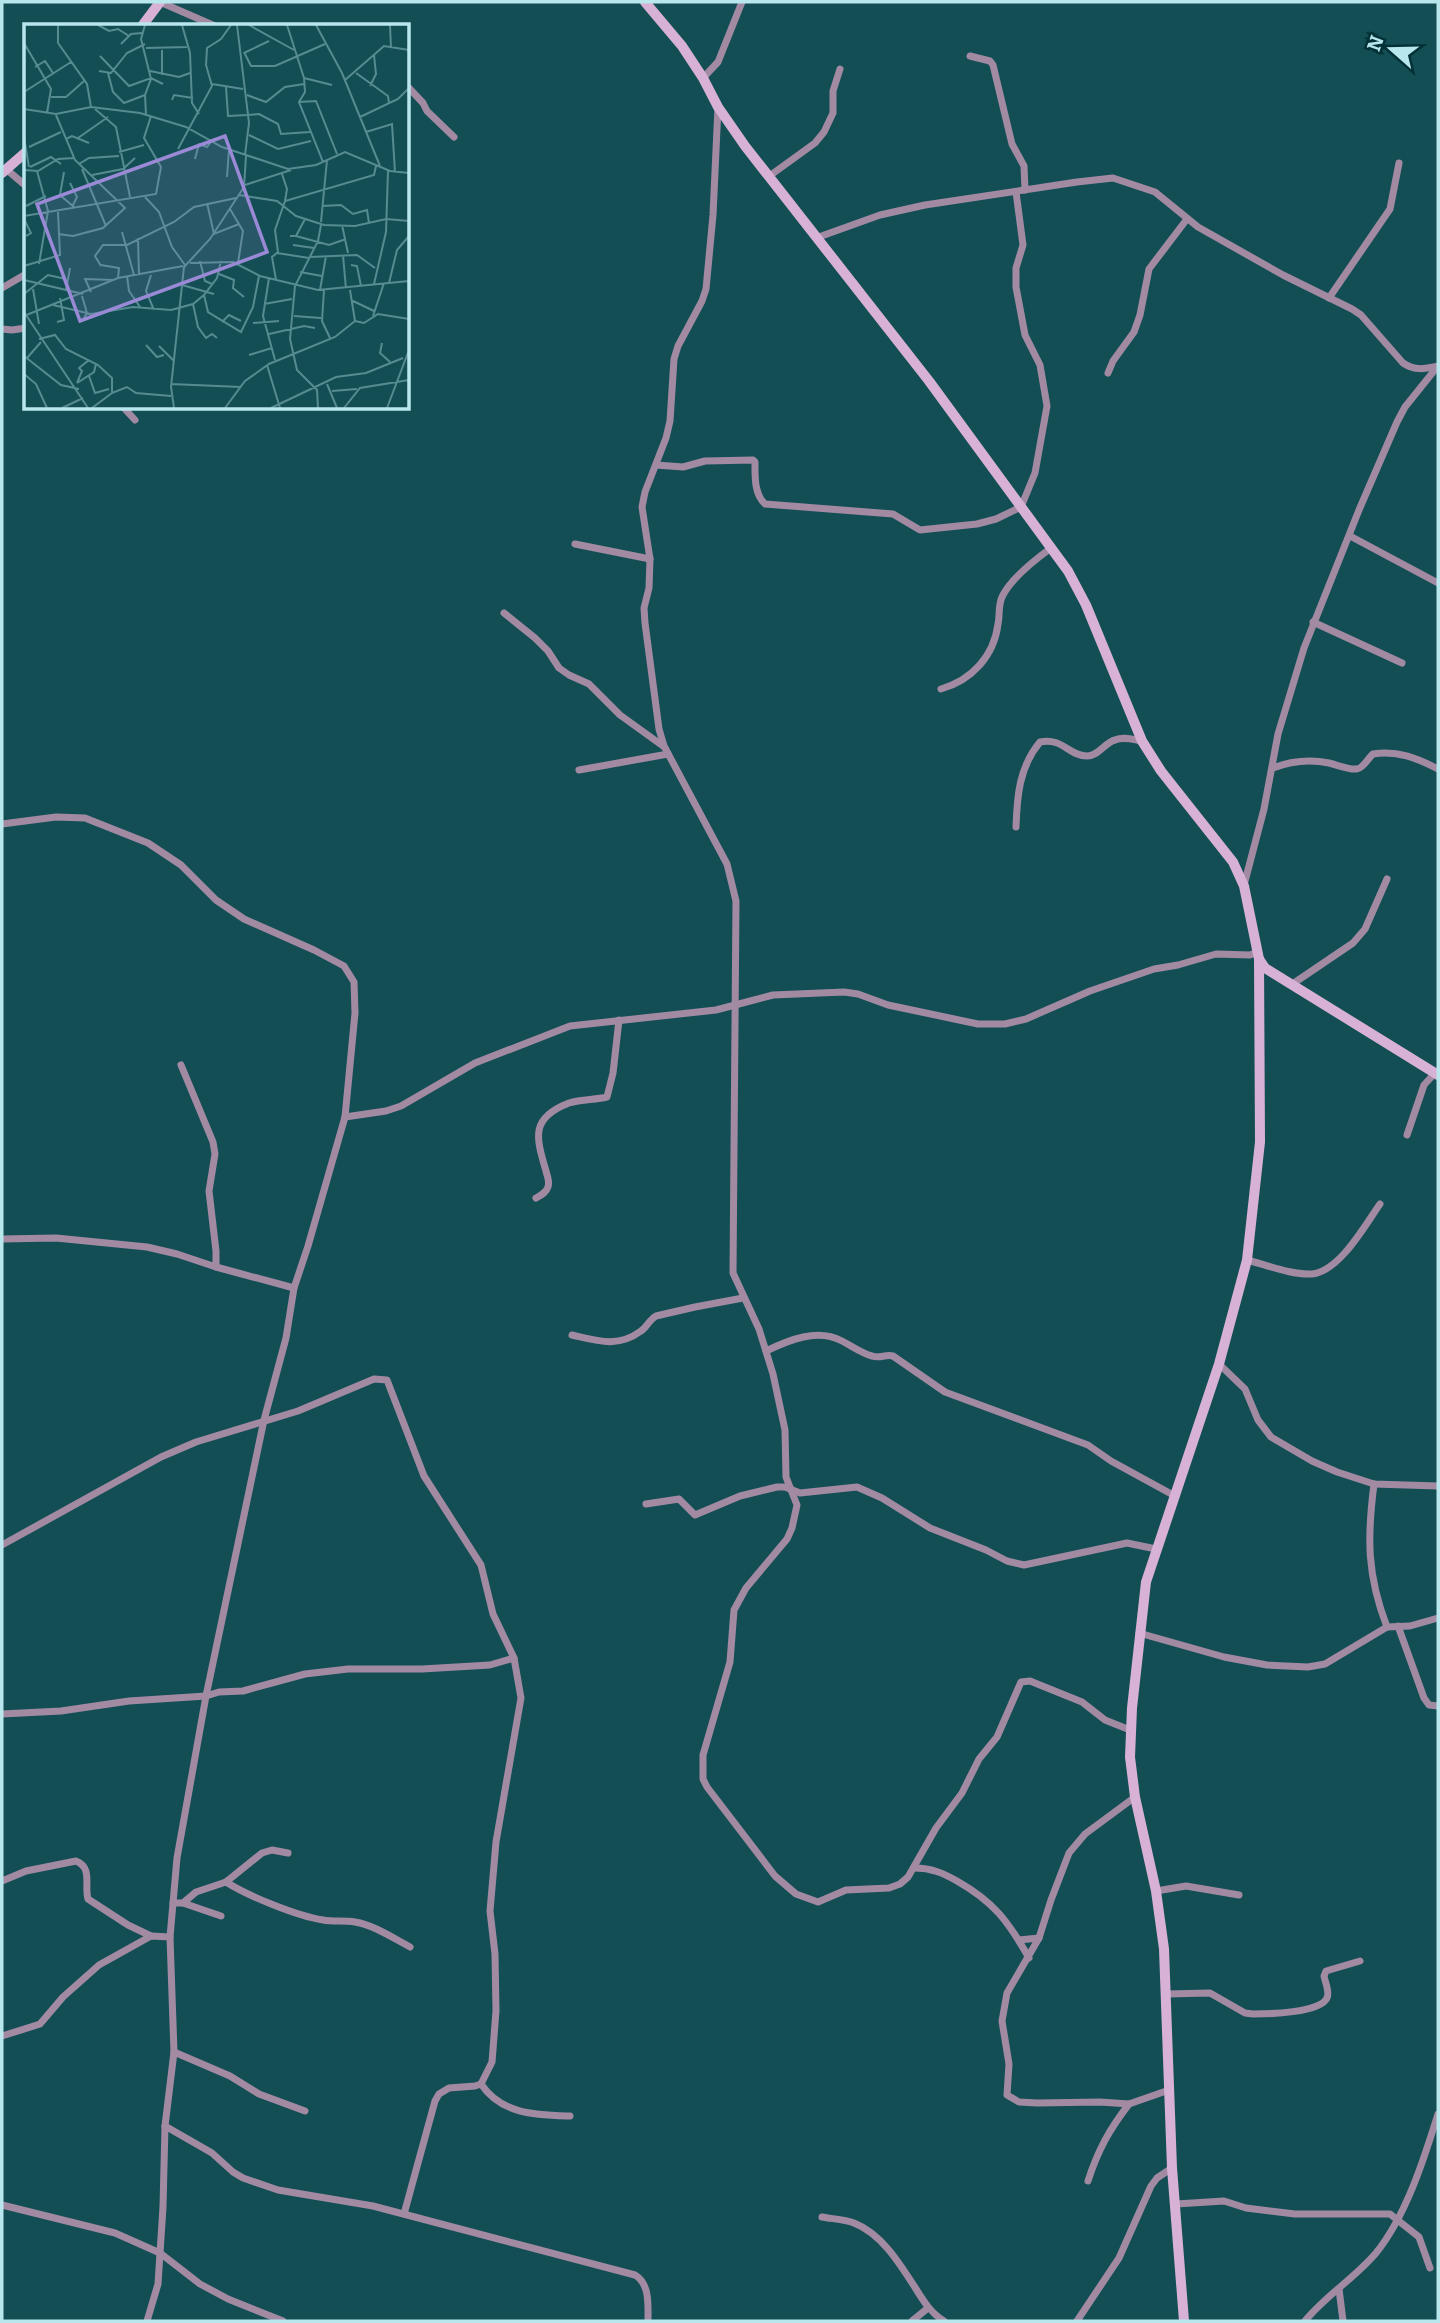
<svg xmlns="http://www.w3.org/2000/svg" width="1440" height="2323" viewBox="0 0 1440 2323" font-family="Bitter,serif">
	<rect width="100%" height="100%" fill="#144e55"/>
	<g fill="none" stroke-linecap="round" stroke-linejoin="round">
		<g stroke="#a28ba2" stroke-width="7">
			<path d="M160 2 215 26"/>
			<path d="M970 56 990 61 993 65 1012 144 1024 166 1025 190"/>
			<path d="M703 78 718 62 742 2"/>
			<path d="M408 87 423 103 427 111 454 137"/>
			<path d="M718 107 713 215 706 289 702 301 678 346 674 359 670 421 666 438 645 492 642 507 650 559 649 588 644 608 645 623 659 729 664 746 727 864 736 901 733 1273 759 1329 773 1374 785 1430 786 1477 797 1505 792 1528 787 1539 746 1588 734 1610 730 1662 703 1755V1779L707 1787 775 1876 796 1894 818 1902 846 1890 889 1888 900 1884 908 1877 936 1828 962 1793 979 1759 997 1737 1021 1682 1030 1681 1082 1702 1105 1720 1130 1730"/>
			<path d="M6 169 26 186"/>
			<path d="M768 177 815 143 824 132 833 113V91L840 69"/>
			<path d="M816 238 880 215 925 205 1077 182 1113 178 1155 192 1198 227 1283 275 1352 309 1361 315 1403 363C1415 371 1424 369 1438 366"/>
			<path d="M2 288 26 274"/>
			<path d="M1329 298 1390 209 1399 163"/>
			<path d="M2 329 12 330 26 328"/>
			<path d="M1108 373 1113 361 1134 332 1140 315 1149 269 1187 219"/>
			<path d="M124 408 135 420"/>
			<path d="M656 465 683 467 705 461 753 460 755 462C755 476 754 494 765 504L893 514 920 530 977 524 996 519 1021 507 1035 473 1047 406 1040 365 1025 335 1016 287V268L1023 245 1016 192"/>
			<path d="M1350 536 1438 583"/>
			<path d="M575 544 650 559"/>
			<path d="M504 613 535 638 548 651 559 668 569 675 589 684 620 715 663 746"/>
			<path d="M1313 622 1402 663"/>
			<path d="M941 689C972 680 994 656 998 624 1000 615 998 606 1002 597 1010 579 1036 559 1051 548"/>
			<path d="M1273 768C1291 761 1309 759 1329 763 1337 765 1349 770 1357 769 1364 768 1368 758 1373 754 1397 750 1417 758 1438 769"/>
			<path d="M579 770 668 754"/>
			<path d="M2 824 56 817 85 818 148 843 181 865 216 900 244 919 314 950 344 966 354 982 355 1013 345 1117 308 1246 294 1288 286 1338 264 1420 206 1696 177 1858 170 1937 174 2052 165 2126 163 2207 158 2284 147 2321"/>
			<path d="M1016 827C1017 797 1019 767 1040 742 1062 737 1069 756 1087 756 1099 756 1104 743 1115 740 1124 736 1134 740 1142 741"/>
			<path d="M1244 885 1264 809 1278 734 1304 648 1359 510 1397 422 1405 407 1438 366"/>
			<path d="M1291 985 1353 943 1365 929 1387 879"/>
			<path d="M181 1065 213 1142 215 1154 209 1191 216 1251V1267"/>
			<path d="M345 1117 386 1111 401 1106 475 1063 570 1026 716 1010 773 995 844 992 858 994 888 1005 978 1024H1005L1026 1019 1090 991 1154 969 1178 965 1216 954 1250 955 1255 953 1257 949"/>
			<path d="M1407 1135 1424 1085 1435 1073"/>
			<path d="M536 1198C541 1195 546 1193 548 1187 550 1181 547 1176 546 1171 536 1137 530 1118 569 1103 582 1099 595 1100 607 1097L613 1073 619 1020"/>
			<path d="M2 1239 56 1238 147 1247 177 1254 216 1267 294 1288"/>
			<path d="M1247 1260C1267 1265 1291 1275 1312 1274 1340 1271 1365 1225 1380 1204"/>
			<path d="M572 1335C598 1341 618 1348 641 1331 647 1327 649 1320 656 1316L695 1307 743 1298"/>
			<path d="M766 1351C789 1340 817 1328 842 1341 852 1346 861 1353 872 1356 880 1359 885 1354 893 1356L945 1392 1088 1445 1111 1461 1175 1496"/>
			<path d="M1219 1364 1245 1389 1258 1420 1271 1437 1312 1461 1337 1472 1374 1484 1438 1486"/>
			<path d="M1374 1484C1367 1538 1367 1575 1387 1627"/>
			<path d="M646 1504 679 1499 695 1515 740 1496 777 1487H785L800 1493 857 1487 882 1498 930 1528 986 1550 1007 1561 1024 1565 1127 1543 1156 1549"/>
			<path d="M2 1545 161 1457 196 1442 298 1411 374 1379 387 1380 424 1476 481 1565 493 1614 514 1658 521 1698 496 1842 490 1911 495 1954 496 2011 492 2062 481 2084 475 2086 449 2088 439 2094 435 2101 404 2214"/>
			<path d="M1398 1626 1424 1698 1429 1705 1438 1706"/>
			<path d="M1139 1633 1224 1657 1267 1665 1308 1667 1325 1664 1387 1627 1410 1626 1438 1618"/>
			<path d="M2 1714 61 1711 129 1701 206 1696 219 1692 243 1691 305 1674 348 1669H422L490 1665 514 1658"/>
			<path d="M1135 1797 1085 1834 1069 1853 1051 1900 1039 1938 1007 1993 1002 2021 1009 2064 1007 2095 1019 2102 1037 2103 1100 2102 1129 2104 1169 2090"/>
			<path d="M915 1868C931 1868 943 1873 957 1881 994 1902 1008 1921 1029 1958"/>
			<path d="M2 1881 26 1871 76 1861C93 1868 84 1885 88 1899L128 1925 151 1936"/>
			<path d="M226 1882C248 1896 297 1916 323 1920 333 1922 345 1920 355 1922 374 1925 393 1938 410 1947"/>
			<path d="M1156 1891 1186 1886 1239 1895"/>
			<path d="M173 1903H183L196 1892 226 1882 262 1853 272 1850 288 1853"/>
			<path d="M183 1903 221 1916"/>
			<path d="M1019 1940 1039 1938"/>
			<path d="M1167 1994 1210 1993 1245 2013 1253 2014C1268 2014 1320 2013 1327 1998 1330 1992 1325 1982 1324 1976L1326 1971 1360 1961"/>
			<path d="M2 2036 40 2024 63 1997 99 1965 151 1936 170 1937"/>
			<path d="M174 2052 230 2076 259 2094 305 2111"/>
			<path d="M481 2084C502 2115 537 2115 570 2116"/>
			<path d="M165 2126 212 2153 233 2172 243 2178 278 2190 373 2206 635 2275C650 2284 648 2305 648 2321"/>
			<path d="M1088 2181C1098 2150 1109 2130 1129 2104"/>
			<path d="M1176 2204 1224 2201 1246 2208 1295 2214H1390L1419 2237 1430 2268"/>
			<path d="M2 2205 115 2233 160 2253 200 2284 228 2299 283 2321"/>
			<path d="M822 2217C832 2219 844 2219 854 2223 882 2234 900 2264 916 2289 924 2302 931 2313 944 2321"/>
			<path d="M1339 2289 1343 2321"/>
			<path d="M912 2321 928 2308"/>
			<path d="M1077 2321 1119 2258 1151 2186 1157 2178 1172 2168"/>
			<path d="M1305 2321C1325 2296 1355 2278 1376 2253 1406 2216 1424 2159 1438 2114"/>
		</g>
		<g stroke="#d7b1d6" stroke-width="10">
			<path d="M645 2 682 46 703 78 718 107 745 146 929 381 1068 571 1086 605 1142 741 1161 771 1233 862 1244 886 1259 959 1265 968 1438 1075"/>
			<path d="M142 26 160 2"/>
			<path d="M2 173 26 152"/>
			<path d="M1184 2321 1172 2168 1164 1949 1156 1891 1135 1797 1130 1757 1132 1708 1146 1582 1219 1364 1247 1260 1260 1142 1259 959"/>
		</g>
	</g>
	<g transform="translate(24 24)">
		<rect width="385" height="385" fill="#144e55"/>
		<path fill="none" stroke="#568b92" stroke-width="2" d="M34 1V19L63 60 67 83M74 1 85 7 94 5 105 12M121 1 117 15 127 55 121 71 122 91M158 1 166 29 168 79 175 90M213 1 225 99 221 131M225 1 270 26M263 1 280 54 281 68 275 78 299 138M292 1 318 49 356 142M366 1 367 24M0 19 27 65 23 89M97 20 107 10 118 9M122 24 163 23M220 28 227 42H251L301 20M220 29 245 17M76 32 105 62 127 54 139 60M11 43 21 37 29 49M75 47 87 49 103 29 121 20M126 47 155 53 166 49M84 49 89 68 100 79 121 71M332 49 364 72 365 79M138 51V26M280 54 308 61M321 56 360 22 385 26M188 60 219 65M346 62 352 50 350 31M202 63 204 92 223 91M0 68 47 38M223 71 242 78 261 63 280 60M27 73H42L60 57M148 76 150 71 169 74M275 78 292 77 313 130M0 85 32 90 67 83 116 89 162 103 198 123 264 145 292 141 321 128 366 147 385 149M71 85 92 103 106 173M32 91 51 136 101 184 79 204 49 212 34 210M224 91 235 90 254 100 257 110 286 108M336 93 374 75 385 64M342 108 368 100 371 148M225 111 254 125 287 117M0 113 5 143M54 114 84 93M42 115 48 112 65 119M5 123 37 108M154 125 188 62 182 41 183 24 197 15 207 1M95 128 120 121M171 135 175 120 183 123 187 118M55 140 65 134 95 132M6 143 27 133 37 140M58 145 82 202M0 146 14 147 34 135 50 134M13 147 24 187 15 240M40 148 36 171 50 183M258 150 263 165 261 177M68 151 99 145 111 134M203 153 205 125M46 159 53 173 49 181M221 161 267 146M215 171 253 177 272 192 300 201 331 202 362 195 385 197M121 173 135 188 148 223 161 241M0 175 1 197 7 209 2 212M183 179 190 210 215 200M2 182 22 172M298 182 317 181 329 190 343 186 345 199M206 185 219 207 214 239M0 192 132 170 137 143 120 114 127 92M297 198 303 136M318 201 324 229M98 208 110 251M266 212H272L281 195M272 212 305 221 322 215M114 214 115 251M269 221 290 224M253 229 285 234M319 231 322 265M286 233 333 231 351 244M176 237 181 257 188 260M166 239 209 238 236 252 294 266 385 257M77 241 95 244 94 254M327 241 333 242 337 262M0 242 36 231 34 188M77 242 71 232 79 221H103L150 198 170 183 212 174M276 248 298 252M195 250 210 256 209 264 220 273M127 251 122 267 130 286M103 252 105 267 116 283M245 254 239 292 251 336M0 256 59 270M252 256 248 233 254 228 251 206 261 177 350 151 352 142M365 259 373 226 385 212M350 260 362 208 364 147M158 261 190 270M9 265 15 300M42 266 46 244M296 266 302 232M300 266 298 297 306 314M326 266 331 297M67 268 61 255 89 256M0 270 24 251 42 255M180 271 184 288 217 308 229 283 235 252M58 272 63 289 60 294M327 276 350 287M169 280 174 303 182 314 188 310 193 314M240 280 268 275M29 281 67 290 109 283 147 286 169 280 180 271 193 254 197 237M0 288 64 384M0 292 94 254 159 242M270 292 297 294M349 292 360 259M33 298 40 296 36 274M198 298 205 291 217 297M229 299 255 297M245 310 280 302 291 304M15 315 31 311 42 325 74 341 88 354V369L103 363 112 369 147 372M358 319 356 329 366 338M122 321 133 333 140 331M135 322 150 337M225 331 248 324M0 332 37 361 55 365M3 334 17 318M243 341 256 384M0 350 12 360 23 384M65 352 71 369 85 365M53 359 58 347 55 344 65 336M53 359 70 348 72 340M147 360 217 363M303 360 313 384M308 367 333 365M38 384 59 374M68 384 88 369M150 384 147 363 160 243 186 215 220 163 222 132M201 384 221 357 245 340 311 313 331 297 340 299 354 290 385 295M247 384 312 353 342 349 379 334M294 384 293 366 273 346 266 315 271 262 294 217 297 201M320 384 336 364 385 356M363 384 385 326"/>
		<path fill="#9a8ad6" fill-opacity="0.15" stroke="#9a8ad6" stroke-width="3.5" d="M201 112 243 228 56 297 13 180Z"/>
		<rect width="385" height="385" fill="none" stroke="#b9e7ee" stroke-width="3.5"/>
	</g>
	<rect width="1440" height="2323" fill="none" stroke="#b9e7ee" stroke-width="7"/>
	<g transform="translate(1391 49) rotate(290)" stroke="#023238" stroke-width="5" paint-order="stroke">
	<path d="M0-5L12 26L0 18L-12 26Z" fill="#b9e7ee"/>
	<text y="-10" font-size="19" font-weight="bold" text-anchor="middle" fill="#b9e7ee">N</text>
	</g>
</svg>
